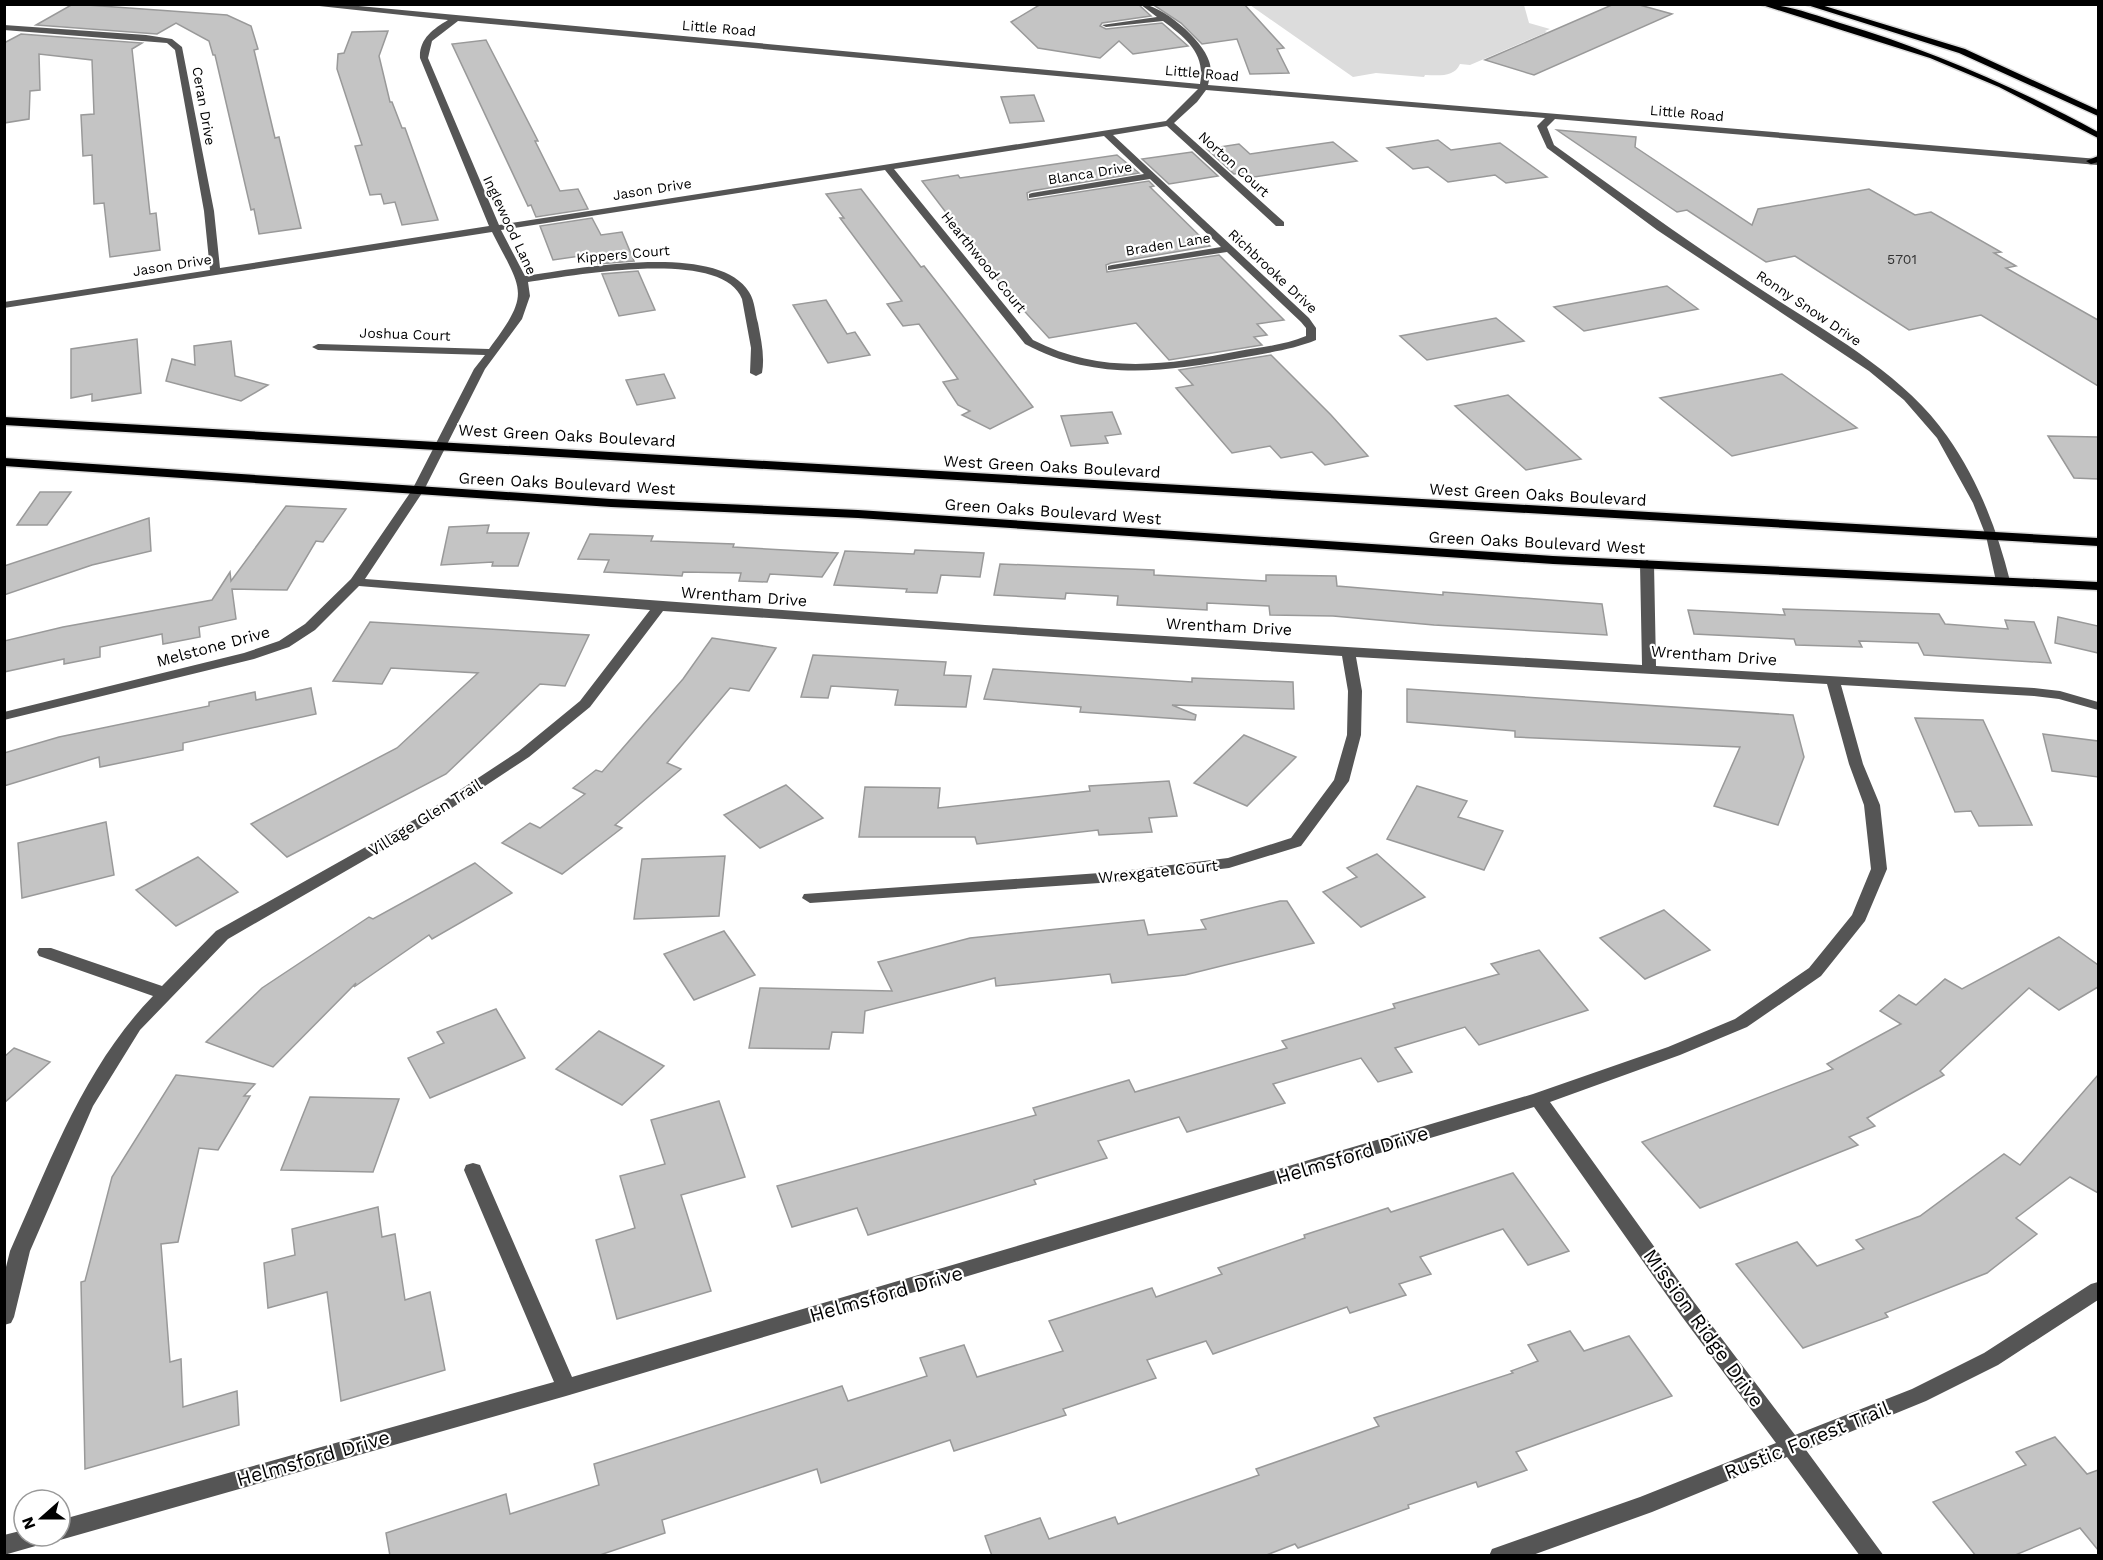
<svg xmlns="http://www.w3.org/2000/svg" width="2103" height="1560" viewBox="0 0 2103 1560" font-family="'Work Sans',sans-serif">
	<rect width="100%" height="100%" fill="#fff"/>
	<path fill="#dcdcdc" d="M1250 5H1524L1529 23 1550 29 1545 31 1547 32 1470 65 1460 64C1454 78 1438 75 1425 75L1424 77 1376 73 1353 77Z"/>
	<g fill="#c4c4c4" stroke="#999" stroke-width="1.5">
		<path d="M73 4 227 15 251 26 258 49 254 50 275 138 279 137 301 228 259 234 254 209 251 210 215 55H213L209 41 176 23 157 34 36 25Z"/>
		<path d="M1041 4H1138L1151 16 1102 23 1100 26 1106 29 1162 23 1188 46 1133 54 1119 41 1100 58 1038 48 1011 22Z"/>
		<path d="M1152 4H1244L1284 48 1277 49 1289 73 1250 74 1237 39 1202 44 1181 23Z"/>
		<path d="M1614 4H1636L1672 14 1534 75 1485 60Z"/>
		<path d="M388 31 379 56 390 102H392L402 128H405L438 220 402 225 395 202 384 204 381 194 370 195 355 146 362 145 337 69 338 54 344 53 352 32Z"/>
		<path d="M21 34 142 43 132 49 150 214 156 213 160 250 110 257 104 203 94 204 92 155 83 156 81 115 94 114 92 60 39 54 40 90 30 91 29 119 4 123V43Z"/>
		<path d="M486 40 538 141H535L560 191 578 189 588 209 536 217 531 205 528 206 452 44Z"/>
		<path d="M1034 95 1044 121 1010 123 1001 97Z"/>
		<path d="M1557 130 1636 137 1635 147 1752 225 1758 209 1869 189 1915 215 1931 212 2001 252 1994 253 2016 266 2006 268 2098 320V386L1981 315 1909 330 1795 256 1766 262 1687 210 1677 212Z"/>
		<path d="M1438 140 1451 150 1500 143 1547 177 1506 183 1495 175 1448 182 1428 167 1413 169 1387 148Z"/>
		<path d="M1333 142 1357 161 1254 177 1248 172 1234 174 1207 149 1239 144 1250 154Z"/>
		<path d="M1192 152 1218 176 1169 184 1142 159Z"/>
		<path d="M1117 155 1139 173 1031 191 1027 193 1028 200 1149 181 1154 186 1150 187 1210 246 1111 263 1106 265 1107 272 1219 255 1284 320 1257 324 1267 335 1254 337 1262 345 1169 360 1136 323 1049 338 1005 290 922 181 958 175 960 178Z"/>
		<path d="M861 189 921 267 924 266 946 294 1033 407 990 429 962 415 970 411 958 405 943 382 958 379 919 324 903 326 887 304 902 301 840 218H844L826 194Z"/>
		<path d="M592 218 601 235 622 232 634 261 598 264 594 254 553 260 540 226Z"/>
		<path d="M638 271 655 310 619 316 602 274Z"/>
		<path d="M1667 286 1698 309 1584 331 1554 307Z"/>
		<path d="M826 300 847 334 855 332 870 355 828 363 793 305Z"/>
		<path d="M1496 318 1524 341 1427 360 1400 336Z"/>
		<path d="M137 339 141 393 92 401V394L71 398V349Z"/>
		<path d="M231 341 235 376 268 385 241 401 166 381 172 359 195 365 194 346Z"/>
		<path d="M1271 355 1331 415 1368 456 1325 465 1312 452 1281 458 1270 446 1232 453 1176 388 1193 385 1179 370Z"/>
		<path d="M664 374 675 398 637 405 626 380Z"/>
		<path d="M1782 374 1857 428 1732 456 1660 398Z"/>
		<path d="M1508 395 1581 459 1526 470 1455 406Z"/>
		<path d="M1112 412 1121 434 1105 436 1108 443 1071 446 1061 416Z"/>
		<path d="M2048 436 2098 437V479L2074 478Z"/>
		<path d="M40 492H71L47 525H17Z"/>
		<path d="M286 506 346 509 323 542 316 541 287 590 232 589 236 619 199 627 200 637 163 644 162 634 100 647V657L64 664V659L4 672V641L63 627 212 600 230 572 231 581Z"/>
		<path d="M149 518 151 551 92 565 4 595V566Z"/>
		<path d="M489 525 487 533H529L518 566H492L493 562 441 565 449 527Z"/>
		<path d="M590 534 653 536 651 541 734 544 733 547 838 553 822 577 770 574 767 582 739 581 741 573 683 572 682 576 604 572 609 560 578 559Z"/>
		<path d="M915 550 984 553 980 577 941 575 937 593 906 592 907 589 834 585 845 551 914 554Z"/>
		<path d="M1000 564 1154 570V575L1266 581V575L1336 576 1337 586 1443 595V592L1602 604 1607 635 1434 625 1333 616 1270 615 1269 606 1207 603V610L1117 605 1118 596 1066 593 1065 599 994 595Z"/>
		<path d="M1783 609 1939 614 1945 624 2008 629 2005 620 2034 622 2051 663 1924 655 1918 643 1859 641 1862 647 1796 645 1794 639 1694 634 1688 610 1785 615Z"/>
		<path d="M2058 617 2098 626V653L2055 643Z"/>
		<path d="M370 622 589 635 565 686 540 684 446 774 287 857 251 824 397 748 478 673 391 668 382 684 333 681Z"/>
		<path d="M712 638 776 648 749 691 730 688 667 763 681 769 615 825 622 828 562 874 502 843 530 823 540 828 585 794 573 788 596 770 602 772 683 679Z"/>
		<path d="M813 655 946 662 944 675 971 676 966 707 895 705 898 690 831 686 828 698 801 697Z"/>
		<path d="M993 669 1192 682V678L1293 682 1294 709 1172 705 1196 715 1195 720 1080 712 1081 707 984 699Z"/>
		<path d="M311 688 316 714 183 743V750L100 767 99 757 4 786V753L59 737 209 706V702L255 692 256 700Z"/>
		<path d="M1407 689 1793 715 1804 757 1778 825 1714 806 1740 747 1515 737V731L1407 722Z"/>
		<path d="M1915 718 1983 720 2032 825 1979 826 1971 811 1955 812Z"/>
		<path d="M2043 734 2098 741V777L2052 771Z"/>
		<path d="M1244 735 1296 757 1247 806 1194 783Z"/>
		<path d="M1169 781 1177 816 1149 818 1152 832 1099 835 1098 830 977 844 975 837H859L865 787 940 788 938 808 1090 791 1089 786Z"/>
		<path d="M786 785 823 818 760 848 724 815Z"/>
		<path d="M1417 786 1467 801 1458 817 1503 831 1484 870 1387 839Z"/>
		<path d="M106 822 114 875 22 898 18 843Z"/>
		<path d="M1377 854 1425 897 1361 927 1323 892 1357 877 1347 868Z"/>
		<path d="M725 856 719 916 634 919 642 859Z"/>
		<path d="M198 857 238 892 176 926 136 890Z"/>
		<path d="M475 863 512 893 432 939 429 935 354 987 356 983 273 1067 206 1042 262 988 369 917 373 919Z"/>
		<path d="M1280 901H1287L1314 943 1185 975 1112 983 1110 974 996 986 995 978 865 1011 863 1033 832 1032 829 1049 749 1048 760 988 892 991 878 962 970 938 1144 920 1148 935 1206 929 1201 920Z"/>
		<path d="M1664 910 1710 950 1645 979 1600 938Z"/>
		<path d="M724 931 755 975 694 1000 664 954Z"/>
		<path d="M2059 937 2098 965V987L2059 1010 2029 988 1940 1071 1944 1075 1867 1118 1875 1126 1849 1137 1858 1145 1700 1208 1642 1142 1833 1069 1827 1064 1901 1024 1880 1011 1899 995 1916 1005 1945 979 1962 989Z"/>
		<path d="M1539 950 1588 1010 1479 1045 1465 1027 1395 1048 1412 1072 1378 1082 1361 1058 1273 1084 1285 1103 1187 1132 1179 1117 1098 1141 1107 1158 1034 1180 1036 1184 868 1235 857 1208 792 1227 777 1186 1036 1115 1033 1108 1129 1080 1135 1092 1287 1048 1282 1041 1395 1008 1393 1004 1499 974 1491 964Z"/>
		<path d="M496 1009 525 1058 430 1098 408 1058 444 1043 437 1032Z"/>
		<path d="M599 1031 664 1066 622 1105 556 1069Z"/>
		<path d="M14 1048 50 1062 4 1103V1057Z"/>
		<path d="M176 1075 255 1084 244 1096H250L218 1150 199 1148 178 1242 161 1244 170 1362 181 1359 183 1407 237 1391 239 1425 85 1469 81 1282 85 1281 112 1177Z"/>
		<path d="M2098 1075V1193L2070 1177 2016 1218 2037 1234 1987 1273 1885 1313 1888 1317 1803 1348 1736 1264 1797 1242 1817 1266 1864 1249 1856 1240 1920 1216 2004 1154 2020 1165Z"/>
		<path d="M310 1097 399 1099 373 1172 281 1170Z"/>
		<path d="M719 1101 745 1177 681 1195 711 1291 617 1319 596 1240 635 1228 620 1176 665 1164 651 1120Z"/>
		<path d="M1513 1173 1569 1251 1528 1265 1503 1229 1420 1257 1431 1274 1399 1284 1406 1295 1350 1313 1347 1307 1213 1354 1206 1341 1147 1360 1156 1378 1063 1409 1066 1415 954 1451 950 1440 821 1483 817 1469 662 1520 665 1533 597 1556H390L386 1533 506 1494 510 1514 599 1485 594 1464 842 1386 848 1401 927 1376 920 1358 964 1345 977 1377 1063 1351 1049 1321 1152 1288 1156 1297 1222 1274 1218 1268 1305 1238 1304 1235 1388 1208 1391 1212Z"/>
		<path d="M378 1207 382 1237 395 1234 405 1300 430 1292 445 1370 341 1401 327 1292 268 1308 264 1263 295 1255 292 1229Z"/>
		<path d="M1570 1331 1584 1351 1629 1336 1672 1396 1516 1452 1527 1470 1478 1487 1476 1482 1408 1505 1409 1508 1298 1548 1295 1544 1264 1556H992L985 1536 1040 1518 1049 1539 1115 1517 1118 1524 1259 1475 1256 1469 1379 1426 1374 1418 1513 1373 1511 1371 1538 1361 1528 1345Z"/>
		<path d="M2055 1437 2087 1474 2098 1470V1550L2080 1528 2013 1556H1976L1933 1502 2026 1465 2016 1452Z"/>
	</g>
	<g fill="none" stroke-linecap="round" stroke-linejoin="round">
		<g stroke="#dbdbdb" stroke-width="3">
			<g id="major">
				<path d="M1759 4C1787 4 1814 15 1840 23 1931 50 2015 87 2098 132V138L1999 87 1930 58Z"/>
				<path d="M1804 4H1818L1965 49 2098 110V116L1959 53Z"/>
				<path d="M2098 156V162L2091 164 2086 161Z"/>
				<path d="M4 417 2098 538V546L4 425Z"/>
				<path d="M4 458 611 499 858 510 1553 556 2098 582V590L1553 564 858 518 611 507 4 466Z"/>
			</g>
		</g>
		<g fill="#555" fill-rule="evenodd">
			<path d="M301 4H337L1200 84C1206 54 1186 38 1163 21L1106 27 1102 25 1157 17 1140 4C1161 4 1203 40 1209 61 1212 69 1210 76 1208 85L2098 159V165L1555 119 1547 127 1554 145C1619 192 1684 239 1751 283 1817 327 1901 370 1947 436 1978 480 1997 529 2010 581L2003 585 1996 581 1986 536 1973 503 1937 438 1904 400 1869 371 1657 230 1547 148 1537 126 1545 118 1206 90 1197 102 1174 123 1284 222V226H1276L1167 126 1113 135 1309 318 1316 328V340C1292 350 1265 353 1240 358 1164 372 1096 382 1025 344L885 170 501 230 525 276C575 269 718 241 749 292 755 301 755 313 758 323 761 340 765 356 762 373L756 376 750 373 751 348 742 299C722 247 571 276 528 282L530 296 522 319 485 369 424 490 365 579 985 625 1642 665 1640 564 1647 560 1654 564 1656 666 2034 688 2060 691 2098 702V710L2059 699 2034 696 1841 685 1863 764 1880 805 1887 869 1865 921 1821 976 1747 1027 1680 1055 1550 1102 1694 1302 1795 1435 1912 1389 1984 1353 2091 1284 2098 1282V1300L1998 1365 1926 1401 1806 1450 1884 1556H1860L1787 1457 1652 1512 1530 1556H1489L1492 1549 1640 1497 1776 1443 1680 1314 1534 1107 566 1396 60 1540 52 1537 60 1536V1520L554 1382 464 1170 466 1165 473 1163 480 1165 482 1170 572 1377 1533 1094 1668 1047 1735 1019 1809 968 1852 915 1871 869 1864 805 1849 764 1827 684 1356 657 1362 691 1361 735 1349 781 1301 846 1229 868 1114 882 810 903 802 898 804 894 1114 872 1228 858 1291 838 1334 780 1347 735 1348 691 1342 656 663 611 590 707 529 757 429 823 228 939 140 1030 93 1106 30 1251 14 1317 11 1323 4 1325V1275L10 1251C50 1162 84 1067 153 996L39 956 37 952 39 948H51L162 986 216 931 419 817 519 751 580 701 650 610 359 586 315 630 289 647 254 659 4 720V712L244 653 279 641 305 624 351 579 412 490 474 369 485 355 318 350 312 347 318 344 489 349C532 292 522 291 492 232L4 308V302L210 270 204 211 175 50 167 43 4 30V25L146 35 172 39 182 47 214 211 220 268 489 226 420 58C419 39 433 29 448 20ZM458 21 1198 89 1166 121 499 225 428 58 432 41ZM1104 136 1144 174 1032 193 1029 194V198L1150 179 1221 247 1112 265 1108 266V270L1227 252 1301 322 1306 328V336C1285 345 1261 347 1239 351 1167 365 1101 375 1033 340L894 169Z"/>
			<path d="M24 1530V1536H49L46 1543 4 1555V1535Z"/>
		</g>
		<use href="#major" fill="#000" fill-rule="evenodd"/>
	</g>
	<g text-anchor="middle" stroke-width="4.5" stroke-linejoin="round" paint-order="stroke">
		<g font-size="14" fill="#000" stroke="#fff">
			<text transform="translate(719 28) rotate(5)" y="5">Little Road</text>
			<text transform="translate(1202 73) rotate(5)" y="5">Little Road</text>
			<text transform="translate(204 106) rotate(80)" y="5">Ceran Drive</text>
			<text transform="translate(1687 113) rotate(5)" y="5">Little Road</text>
			<text transform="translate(1234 164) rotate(42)" y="5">Norton Court</text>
			<text transform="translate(1090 173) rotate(-9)" y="5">Blanca Drive</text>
			<text transform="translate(652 189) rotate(-9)" y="5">Jason Drive</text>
			<text transform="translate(510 225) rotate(65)" y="5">Inglewood Lane</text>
			<text transform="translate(1168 244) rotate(-9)" y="5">Braden Lane</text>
			<text transform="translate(623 254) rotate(-5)" y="5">Kippers Court</text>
			<text transform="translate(984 262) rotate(51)" y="5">Hearthwood Court</text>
			<text transform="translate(172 265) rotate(-9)" y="5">Jason Drive</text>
			<text transform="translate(1273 271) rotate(43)" y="5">Richbrooke Drive</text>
			<text transform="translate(1809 308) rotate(34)" y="5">Ronny Snow Drive</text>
			<text transform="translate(405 334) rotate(2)" y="5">Joshua Court</text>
		</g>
		<g font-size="14" fill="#313131">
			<text x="1902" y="264">5701</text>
		</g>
		<g font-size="16" fill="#000" stroke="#fff">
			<text transform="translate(567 435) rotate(3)" y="6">West Green Oaks Boulevard</text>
			<text transform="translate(1052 466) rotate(3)" y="6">West Green Oaks Boulevard</text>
			<text transform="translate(567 483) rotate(3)" y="6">Green Oaks Boulevard West</text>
			<text transform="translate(1538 494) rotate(3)" y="6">West Green Oaks Boulevard</text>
			<text transform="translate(1053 511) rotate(4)" y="6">Green Oaks Boulevard West</text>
			<text transform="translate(1537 542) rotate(3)" y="6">Green Oaks Boulevard West</text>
			<text transform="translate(744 596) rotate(4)" y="6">Wrentham Drive</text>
			<text transform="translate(1229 626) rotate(3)" y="6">Wrentham Drive</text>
			<text transform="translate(213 646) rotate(-15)" y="6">Melstone Drive</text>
			<text transform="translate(1714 655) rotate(4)" y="6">Wrentham Drive</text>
			<text transform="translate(425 817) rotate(-32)" y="6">Village Glen Trail</text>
			<text transform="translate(1158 871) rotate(-6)" y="6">Wrexgate Court</text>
		</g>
		<g font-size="20" fill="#000" stroke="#fff">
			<text transform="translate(1352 1155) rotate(-17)" y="7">Helmsford Drive</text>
			<text transform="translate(886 1294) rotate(-16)" y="7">Helmsford Drive</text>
			<text transform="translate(1704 1328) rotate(54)" y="7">Mission Ridge Drive</text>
			<text transform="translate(1807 1440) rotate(-22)" y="7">Rustic Forest Trail</text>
			<text transform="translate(313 1458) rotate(-16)" y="7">Helmsford Drive</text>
		</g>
	</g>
	<rect width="2103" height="1560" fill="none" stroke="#000000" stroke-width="12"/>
	<g transform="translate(42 1518) rotate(249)"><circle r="28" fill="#ffffff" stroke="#999999" stroke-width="1.5"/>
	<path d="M0-4.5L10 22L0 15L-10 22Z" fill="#000000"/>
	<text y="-9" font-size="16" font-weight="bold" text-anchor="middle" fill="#000000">N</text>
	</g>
</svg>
